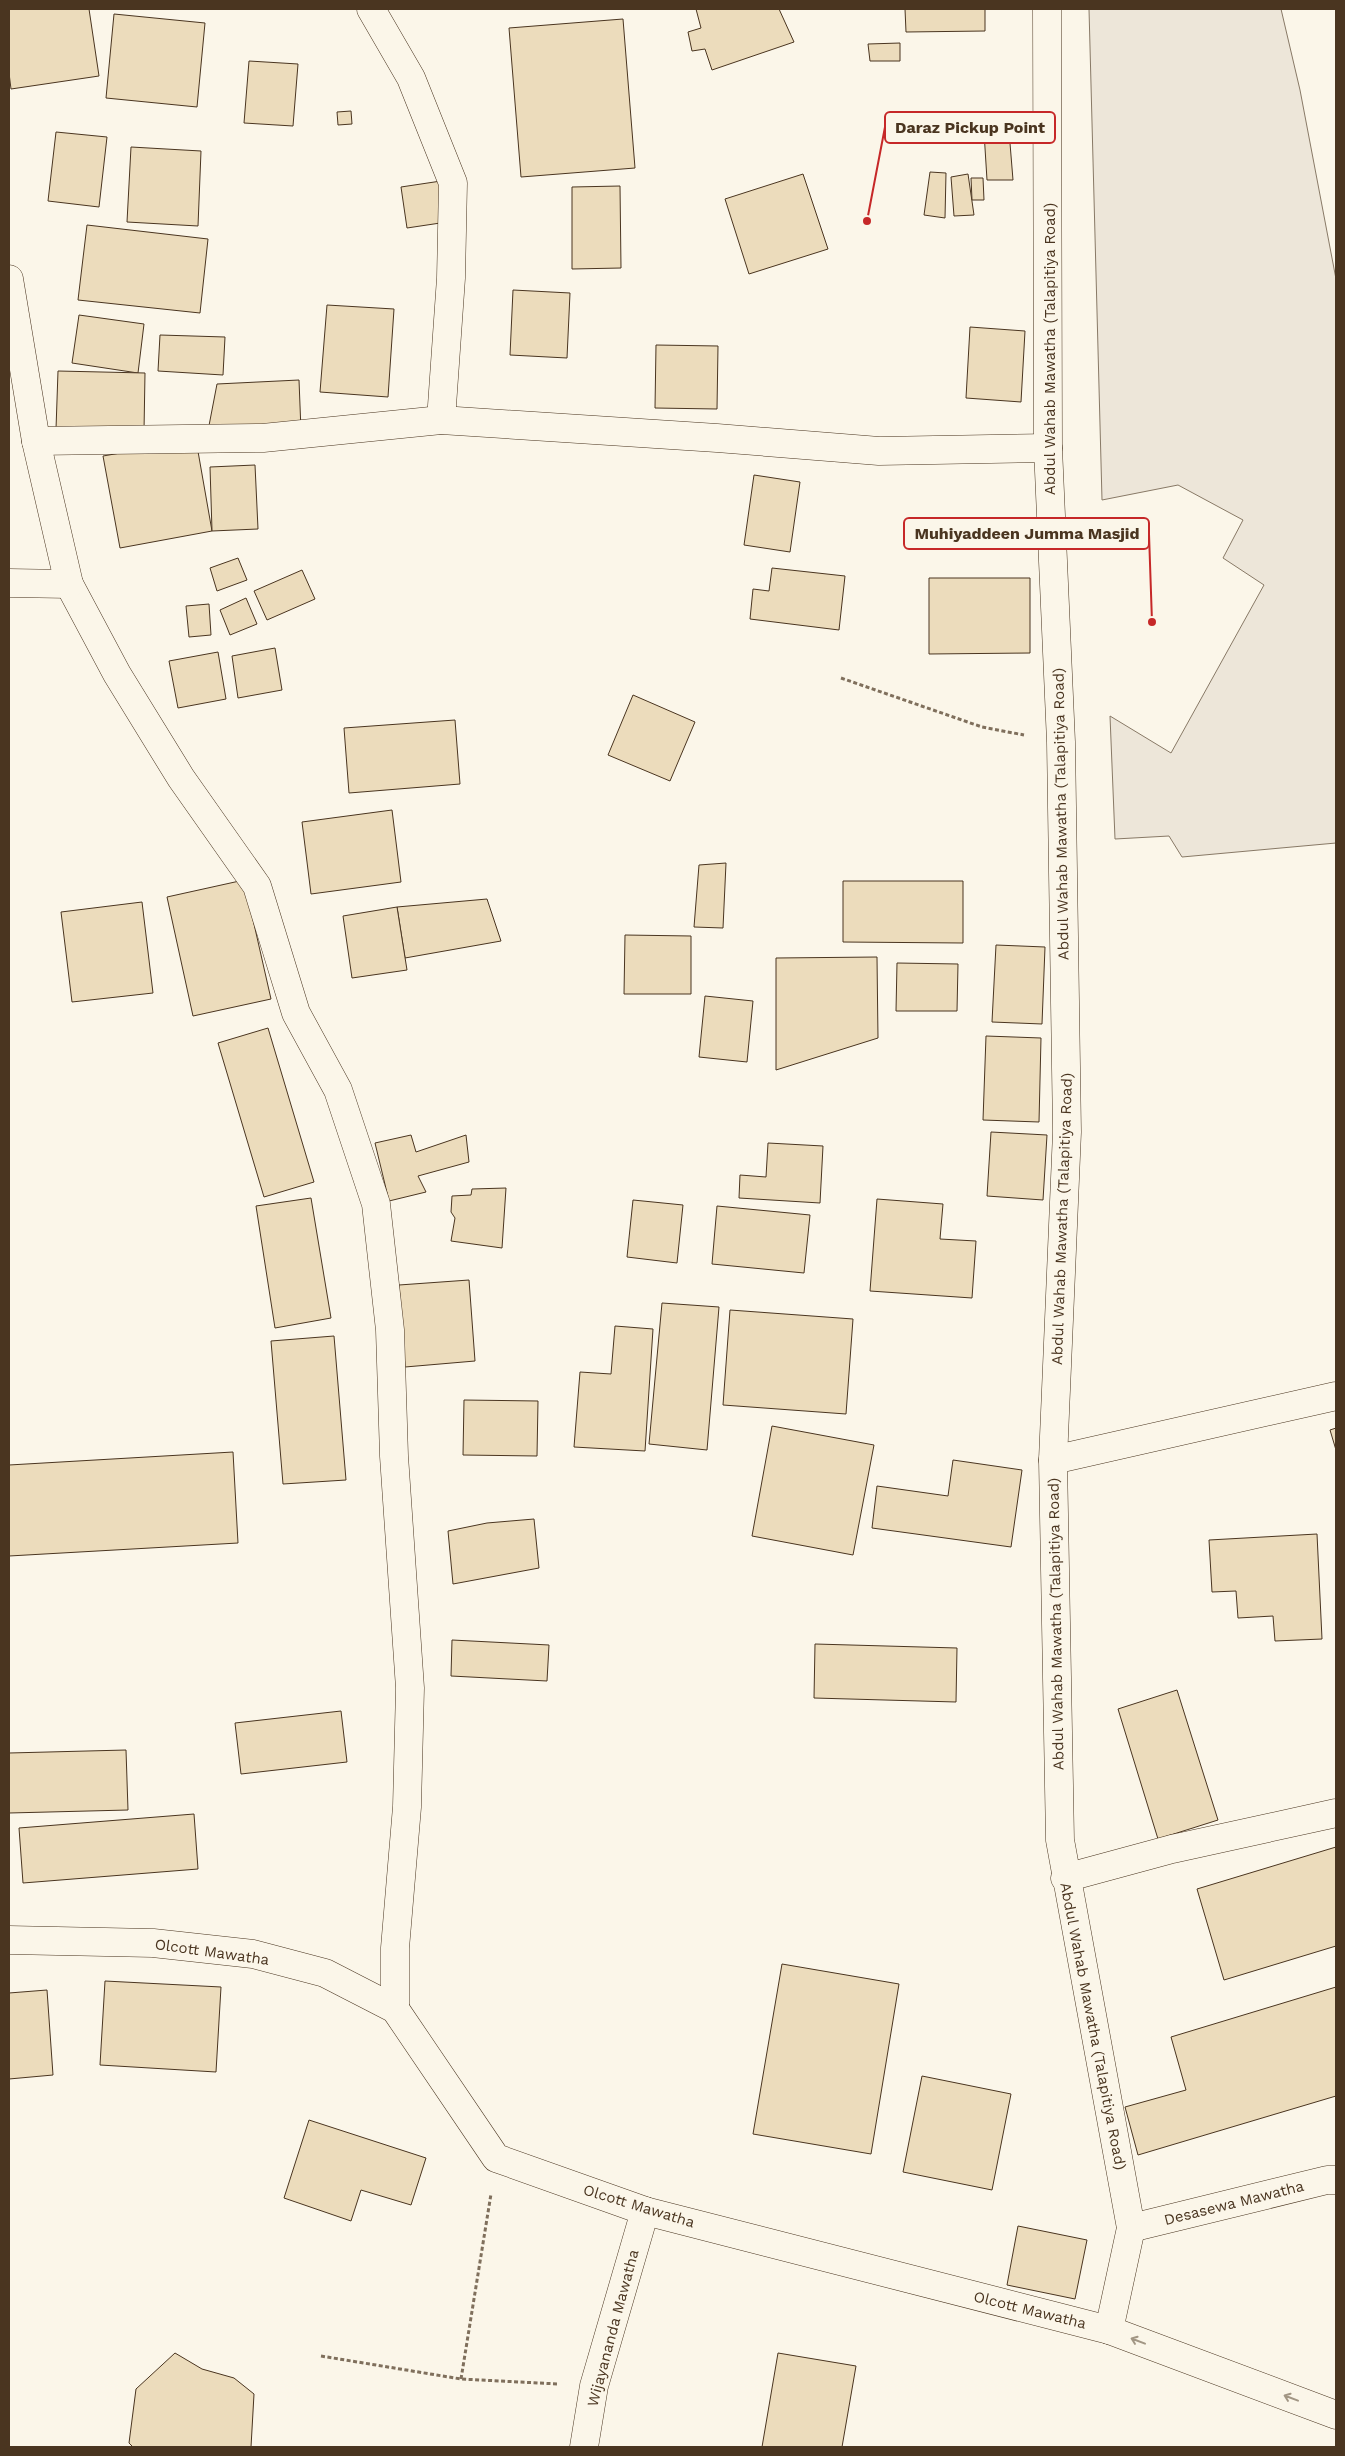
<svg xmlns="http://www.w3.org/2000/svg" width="1345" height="2456" viewBox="0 0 1345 2456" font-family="'Work Sans',sans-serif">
	<rect width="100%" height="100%" fill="#fbf6e9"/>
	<path fill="#ede6d9" stroke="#887966" d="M1089 9H1281L1300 90 1336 279V843L1182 857 1169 836 1115 839 1110 716 1171 753 1264 585 1223 558 1243 520 1178 485 1102 500Z"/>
	<g fill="#ecdcbc" stroke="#4a3520">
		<path d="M9 9H89L99 76 11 89 9 73Z"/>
		<path d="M696 9H779L794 42 712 70 705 49 692 51 688 32 701 28Z"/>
		<path d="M905 9H985V31L906 32Z"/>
		<path d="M114 14 205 23 197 107 106 98Z"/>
		<path d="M623 19 635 168 521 177 509 28Z"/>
		<path d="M900 43V61H870L868 44Z"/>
		<path d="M249 61 298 64 293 126 244 123Z"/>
		<path d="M351 111 352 124 338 125 337 112Z"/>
		<path d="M1009 131 1013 180H987L984 132Z"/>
		<path d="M56 132 107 137 99 207 48 201Z"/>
		<path d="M131 147 201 151 198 226 127 222Z"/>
		<path d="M930 172 946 173 945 218 924 215Z"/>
		<path d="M803 174 828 249 749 274 725 199Z"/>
		<path d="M968 174 974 215 954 216 951 177Z"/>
		<path d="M971 178H983L984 200H972Z"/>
		<path d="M441 181 447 222 407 228 401 187Z"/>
		<path d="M620 186 621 268 572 269V187Z"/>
		<path d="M87 225 208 239 200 313 78 300Z"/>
		<path d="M513 290 570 293 567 358 510 355Z"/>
		<path d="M327 305 394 309 388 397 320 392Z"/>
		<path d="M79 315 144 324 138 373 72 363Z"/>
		<path d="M970 327 1025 331 1021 402 966 398Z"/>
		<path d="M160 335 225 337 223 375 158 371Z"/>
		<path d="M656 345 718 346 717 409 655 408Z"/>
		<path d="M58 371 145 373 144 431 56 429Z"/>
		<path d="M299 380 301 431 207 436 217 384Z"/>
		<path d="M196 440 212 531 120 548 103 456Z"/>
		<path d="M255 465 258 529 212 531 210 467Z"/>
		<path d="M754 475 800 482 790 552 744 545Z"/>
		<path d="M238 558 247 580 217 591 210 568Z"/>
		<path d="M772 568 845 576 839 630 750 619 753 589 769 591Z"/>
		<path d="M302 570 315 599 267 620 254 591Z"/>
		<path d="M929 578H1030V653L929 654Z"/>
		<path d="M246 598 257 624 230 635 220 610Z"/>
		<path d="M209 604 211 635 189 637 186 606Z"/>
		<path d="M275 648 282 690 238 698 232 656Z"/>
		<path d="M218 652 226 699 178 708 169 661Z"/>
		<path d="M633 695 695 722 670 781 608 755Z"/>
		<path d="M455 720 460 784 349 793 344 728Z"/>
		<path d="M392 810 401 882 311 894 302 822Z"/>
		<path d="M726 863 723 928 694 927 699 865Z"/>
		<path d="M244 880 271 999 193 1016 167 897Z"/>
		<path d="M843 881H963V943L843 942Z"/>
		<path d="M487 899 501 941 405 958 397 907Z"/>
		<path d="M142 902 153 993 72 1002 61 912Z"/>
		<path d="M397 907 407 970 352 978 343 916Z"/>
		<path d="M625 935 691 936V994H624Z"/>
		<path d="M996 945 1045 947 1042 1024 992 1022Z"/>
		<path d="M877 957 878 1038 776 1070V958Z"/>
		<path d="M897 963 958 964 957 1011H896Z"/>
		<path d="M705 996 753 1001 747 1062 699 1057Z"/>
		<path d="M268 1028 314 1182 264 1197 218 1043Z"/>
		<path d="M986 1036 1041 1038 1039 1122 983 1120Z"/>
		<path d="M991 1132 1047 1135 1043 1200 987 1196Z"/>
		<path d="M411 1135 416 1152 466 1135 469 1162 418 1176 426 1192 389 1201 375 1143Z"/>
		<path d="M768 1143 823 1146 820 1203 739 1198 740 1175 766 1177Z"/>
		<path d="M506 1188 502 1248 451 1241 455 1218 451 1212 452 1196 471 1195 472 1189Z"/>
		<path d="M311 1198 331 1318 275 1328 256 1206Z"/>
		<path d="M877 1199 943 1204 940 1239 976 1241 972 1298 870 1291Z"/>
		<path d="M633 1200 683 1205 677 1263 627 1257Z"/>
		<path d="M717 1206 810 1215 804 1273 712 1264Z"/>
		<path d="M469 1280 475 1361 405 1367 399 1285Z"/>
		<path d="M662 1303 719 1307 707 1450 649 1444Z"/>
		<path d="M730 1310 853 1319 846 1414 723 1405Z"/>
		<path d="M615 1326 653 1329 645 1451 574 1447 580 1372 611 1374Z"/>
		<path d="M334 1336 346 1480 283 1484 271 1341Z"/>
		<path d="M464 1400 538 1401 537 1456 463 1455Z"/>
		<path d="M772 1426 874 1445 853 1555 752 1536Z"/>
		<path d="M1336 1428V1450L1330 1430Z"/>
		<path d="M233 1452 238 1543 9 1556V1465Z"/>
		<path d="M953 1460 1022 1470 1011 1547 872 1528 877 1486 948 1496Z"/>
		<path d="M534 1519 539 1568 453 1584 448 1531 487 1523Z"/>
		<path d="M1317 1534 1322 1639 1275 1641 1273 1616 1238 1618 1236 1591 1212 1592 1209 1540Z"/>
		<path d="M452 1640 549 1645 547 1681 451 1676Z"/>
		<path d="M815 1644 957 1648 956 1702 814 1698Z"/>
		<path d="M1177 1690 1218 1820 1158 1839 1118 1709Z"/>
		<path d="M341 1711 347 1762 241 1774 235 1723Z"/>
		<path d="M126 1750 128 1810 9 1813V1753Z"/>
		<path d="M194 1814 198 1869 23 1883 19 1828Z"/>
		<path d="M1336 1847V1946L1224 1980 1197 1889Z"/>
		<path d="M782 1964 899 1984 871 2154 753 2134Z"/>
		<path d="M105 1981 221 1987 216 2072 100 2065Z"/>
		<path d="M1336 1987V2096L1138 2155 1125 2107 1186 2090 1171 2037Z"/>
		<path d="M47 1990 53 2075 9 2079V1993Z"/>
		<path d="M922 2076 1011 2094 992 2190 903 2172Z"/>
		<path d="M309 2120 426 2158 411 2205 361 2190 351 2221 284 2198Z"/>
		<path d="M1018 2226 1087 2240 1075 2299 1007 2285Z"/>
		<path d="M175 2353 202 2369 234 2378 254 2394 251 2447H133L129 2443 136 2389Z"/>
		<path d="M778 2353 856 2366 842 2447H762Z"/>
	</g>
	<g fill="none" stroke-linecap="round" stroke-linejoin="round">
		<g stroke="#4a3520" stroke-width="29">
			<g id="minor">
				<path d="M371 9 411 78 453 183 451 278 441 420"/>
				<path d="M9 279 36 441 69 584 117 674 181 778 257 886 296 1013 338 1090 376 1204 390 1330 394 1456 410 1688 407 1807 395 1948V2009"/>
				<path d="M36 441 263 438 441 420 717 438 879 451 1048 448"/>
				<path d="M9 583 69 584"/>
				<path d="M1053 1460 1336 1396"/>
				<path d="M1065 1878 1172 1849 1336 1813"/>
				<path d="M1131 2228 1327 2180H1336"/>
				<path d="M584 2447 594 2386 645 2211"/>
			</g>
		</g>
		<g stroke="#4a3520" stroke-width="29">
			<g id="primary">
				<path d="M1047 9 1048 448 1061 742 1067 1132 1053 1460 1060 1840 1131 2228 1109 2330"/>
				<path d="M9 1940 153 1943 253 1954 325 1973 395 2009 496 2158 645 2211 1109 2330 1336 2415"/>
			</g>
		</g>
		<g stroke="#7f6f5c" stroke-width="3" stroke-dasharray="4 2.5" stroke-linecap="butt">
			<path d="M841 678 982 727 1024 735"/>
			<path d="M321 2356 461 2379 558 2384"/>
			<path d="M461 2379 491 2194"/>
		</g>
		<use href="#minor" stroke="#fbf6e9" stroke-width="28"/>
		<use href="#primary" stroke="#fbf6e9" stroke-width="28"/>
	</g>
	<defs><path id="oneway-shaft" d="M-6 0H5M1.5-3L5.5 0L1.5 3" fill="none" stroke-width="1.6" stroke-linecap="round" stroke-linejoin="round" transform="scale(1.25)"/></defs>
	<g stroke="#a29684">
		<use href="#oneway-shaft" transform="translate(1138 2341) rotate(-159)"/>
		<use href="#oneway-shaft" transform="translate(1291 2398) rotate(-159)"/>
	</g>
	<g text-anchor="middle" stroke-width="4" stroke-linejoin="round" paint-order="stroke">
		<g font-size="15" fill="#4a3520" stroke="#fbf6e9">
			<text transform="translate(1050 349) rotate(-90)" y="5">Abdul Wahab Mawatha (Talapitiya Road)</text>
			<text transform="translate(1061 814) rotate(-91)" y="5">Abdul Wahab Mawatha (Talapitiya Road)</text>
			<text transform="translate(1062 1219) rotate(-88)" y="5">Abdul Wahab Mawatha (Talapitiya Road)</text>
			<text transform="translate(1056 1624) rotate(-91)" y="5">Abdul Wahab Mawatha (Talapitiya Road)</text>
			<text transform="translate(212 1952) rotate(8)" y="5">Olcott Mawatha</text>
			<text transform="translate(1093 2026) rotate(79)" y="5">Abdul Wahab Mawatha (Talapitiya Road)</text>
			<text transform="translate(1234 2203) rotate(-14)" y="5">Desasewa Mawatha</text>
			<text transform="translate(639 2206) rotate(17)" y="5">Olcott Mawatha</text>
			<text transform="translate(1030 2310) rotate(14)" y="5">Olcott Mawatha</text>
			<text transform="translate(613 2328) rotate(-75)" y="5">Wijayananda Mawatha</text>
		</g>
	</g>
	<path fill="none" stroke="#c62828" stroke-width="2" d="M867 221L885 127M1152 622L1149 534"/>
	<g fill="#c62828" stroke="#fbf6e9" stroke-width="2">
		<circle cx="867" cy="221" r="5"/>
		<circle cx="1152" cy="622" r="5"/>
	</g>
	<g fill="#fbf6e9" stroke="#c62828" stroke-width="2">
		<rect x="885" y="112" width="170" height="31" rx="5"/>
		<rect x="904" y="518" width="245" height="31" rx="5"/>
	</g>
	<g font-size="16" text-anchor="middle" font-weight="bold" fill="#4a3520">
		<text x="970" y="133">Daraz Pickup Point</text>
		<text x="1027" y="539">Muhiyaddeen Jumma Masjid</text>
	</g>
	<rect width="1345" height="2456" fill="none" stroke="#4a3520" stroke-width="20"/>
</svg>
